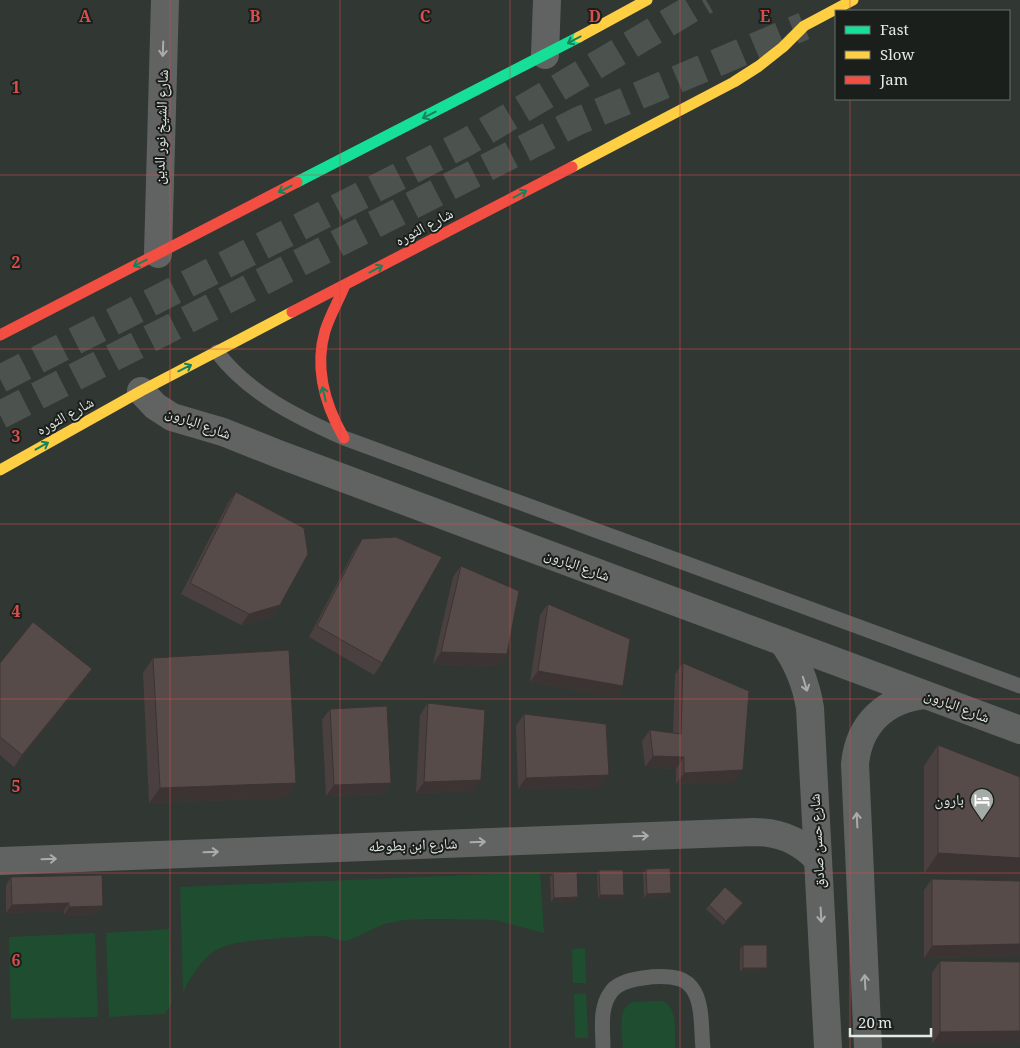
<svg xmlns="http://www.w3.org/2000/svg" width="1020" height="1048" viewBox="0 0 1020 1048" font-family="Georgia,'Noto Naskh Arabic',serif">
	<rect width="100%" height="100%" fill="#313733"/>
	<g fill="#1f4d30">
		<path d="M540 872 544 933 495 920 435 919 405 920 384 924 347 941C338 941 330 936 321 936 304 936 287 938 271 939 220 943 208 946 183 992L180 887Z"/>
		<path d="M169 929 172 1003 165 1014 109 1017 106 933Z"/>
		<path d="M95 933 98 1017 11 1019 9 937Z"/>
		<path d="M585 948 586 983H573L572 949Z"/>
		<path d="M586 993 588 1038H575L574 994Z"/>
		<path d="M662 1001C679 1008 674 1032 675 1048H623C622 1035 616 1006 634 1002 643 1001 653 1001 662 1001Z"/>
	</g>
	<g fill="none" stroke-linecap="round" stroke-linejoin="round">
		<g stroke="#4c524e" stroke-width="28" stroke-dasharray="28 14" stroke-linecap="butt">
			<path d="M0 379 467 142 706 0"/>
			<path d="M0 415 578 121 804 26"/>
		</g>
		<g stroke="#616362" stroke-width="15">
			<path d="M217 352C249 394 297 417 344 438L1020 686"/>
			<path d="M603 1048C603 1029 599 1008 611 992 621 977 663 974 680 979 686 981 691 986 694 991 703 1006 701 1031 703 1048"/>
		</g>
		<g stroke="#616362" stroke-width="28">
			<path d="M545 55 547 0"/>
			<path d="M158 254 165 0"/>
			<path d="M141 391 155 406 172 417 223 432 281 455 1020 730"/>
			<path d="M782 641C797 661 806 683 810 708L828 1048"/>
			<path d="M0 861 754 832C779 832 801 841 818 860"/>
			<path d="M868 1048 855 764C859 723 886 699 925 695"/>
		</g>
		<path stroke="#16e098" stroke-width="11" d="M297 182 579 37"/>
		<g stroke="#ffcf43" stroke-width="11">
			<path d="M579 37 647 0"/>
			<path d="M572 167 734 82 759 66 783 47 804 26 853 0"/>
			<path d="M0 470 141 391 292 312"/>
		</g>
		<g stroke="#f24e42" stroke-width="11">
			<path d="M292 312 572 167"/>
			<path d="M0 335 297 182"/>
			<path d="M344 438C325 405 314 369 325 331 330 315 339 300 345 285"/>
		</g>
	</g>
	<g fill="#4a403f">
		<path d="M236 492 280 605 272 617 241 625 181 594 228 503Z"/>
		<path d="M362 539 382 663 374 675 309 637 354 551Z"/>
		<path d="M461 566 499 666 433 664 453 577Z"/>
		<path d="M548 604 623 686 615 697 530 682 540 615Z"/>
		<path d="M153 658 296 783 285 798 149 803 143 673Z"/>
		<path d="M0 663 92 669 84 681 14 767 0 755Z"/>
		<path d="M683 663 735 782 676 784V769L645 767 642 741 650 730 673 733 675 674Z"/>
		<path d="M428 703 473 791 416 793 420 715Z"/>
		<path d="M330 709 391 783 383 794 326 796 322 720Z"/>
		<path d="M524 714 601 787 518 789 516 726Z"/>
		<path d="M938 745 1020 777 924 874V766Z"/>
		<path d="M646 869 668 897 644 898 643 873Z"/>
		<path d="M599 870 622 899H598L597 874Z"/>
		<path d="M553 873 578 897 575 901 551 902 550 877Z"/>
		<path d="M11 877 97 914 64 915V911L6 913V885Z"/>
		<path d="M932 879 1020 881V956L924 958V890Z"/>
		<path d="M709 905 740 907 723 925 706 909Z"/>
		<path d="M743 945 764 972H740V949Z"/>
		<path d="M940 961 1020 962 932 1044V973Z"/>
	</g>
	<g fill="#3c3433">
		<path d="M280 605 272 617 241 625 249 614Z"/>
		<path d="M441 652 507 654 499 666 433 664Z"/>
		<path d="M92 669 84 681 14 767 22 755Z"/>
		<path d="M538 671 623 686 615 697 530 682Z"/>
		<path d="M653 756 684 757 676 769 645 767Z"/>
		<path d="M743 770 735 782 676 784 684 773Z"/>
		<path d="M609 775 601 787 518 789 526 778Z"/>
		<path d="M481 780 473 791 416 793 424 782Z"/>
		<path d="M296 783 285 798 149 803 160 788Z"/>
		<path d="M391 783 383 794 326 796 334 785Z"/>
		<path d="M938 853 1020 858V879L924 874Z"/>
		<path d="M671 893 668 897 644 898 647 894Z"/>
		<path d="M600 895H624L622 899H598Z"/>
		<path d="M578 897 575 901 551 902 554 898Z"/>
		<path d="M69 903 64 911 6 913 12 905Z"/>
		<path d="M103 906 97 914 64 915 69 907Z"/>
		<path d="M1020 944V956L924 958 932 946Z"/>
		<path d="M743 968H767L764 972H740Z"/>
		<path d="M1020 1031V1042L932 1044 940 1032Z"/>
	</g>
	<g fill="#564b49" stroke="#3c3433">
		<path d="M236 492 304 528 308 554 280 605 249 614 190 583Z"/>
		<path d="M396 537 442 557 382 663 317 626 362 539Z"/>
		<path d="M461 566 519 591 507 654 441 652Z"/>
		<path d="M548 604 630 639 623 686 538 671Z"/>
		<path d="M33 622 92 669 22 755 0 737V663Z"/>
		<path d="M289 650 296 783 160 788 153 658Z"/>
		<path d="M683 663 749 691 743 770 684 773V757L653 756 650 730 681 734Z"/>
		<path d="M428 703 485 710 481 780 424 782Z"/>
		<path d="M387 706 391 783 334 785 330 709Z"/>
		<path d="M524 714 606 724 609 775 526 778Z"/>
		<path d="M938 745 1020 777V858L938 853Z"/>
		<path d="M670 868 671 893 647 894 646 869Z"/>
		<path d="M599 870H623L624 895H600Z"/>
		<path d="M577 872 578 897 554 898 553 873Z"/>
		<path d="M102 875 103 906 69 907V903L12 905 11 877Z"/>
		<path d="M932 879 1020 881V944L932 946Z"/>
		<path d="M725 887 743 903 726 921 709 905Z"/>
		<rect x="743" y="945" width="24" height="23"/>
		<path d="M940 961 1020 962V1031L940 1032Z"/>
	</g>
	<defs><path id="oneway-shaft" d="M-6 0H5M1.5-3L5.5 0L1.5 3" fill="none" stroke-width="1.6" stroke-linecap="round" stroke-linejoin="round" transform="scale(1.25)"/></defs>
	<g stroke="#18805a">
		<use href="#oneway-shaft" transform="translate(574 40) rotate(152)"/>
		<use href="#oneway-shaft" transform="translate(429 115) rotate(153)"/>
		<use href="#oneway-shaft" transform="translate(285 189) rotate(153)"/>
		<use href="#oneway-shaft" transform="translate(520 194) rotate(-28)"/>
		<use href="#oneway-shaft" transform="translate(140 263) rotate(153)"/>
		<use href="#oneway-shaft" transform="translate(376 269) rotate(-28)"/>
		<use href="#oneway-shaft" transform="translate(185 368) rotate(-27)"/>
		<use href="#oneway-shaft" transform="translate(324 394) rotate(-103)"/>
		<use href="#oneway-shaft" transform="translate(42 446) rotate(-29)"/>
	</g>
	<g stroke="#a8adaa">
		<use href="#oneway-shaft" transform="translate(163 49) rotate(92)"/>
		<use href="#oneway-shaft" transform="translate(805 684) rotate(73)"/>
		<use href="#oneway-shaft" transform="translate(857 820) rotate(-93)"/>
		<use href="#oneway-shaft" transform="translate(641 836) rotate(-2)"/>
		<use href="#oneway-shaft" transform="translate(478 842) rotate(-2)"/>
		<use href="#oneway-shaft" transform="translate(211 852) rotate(-2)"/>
		<use href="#oneway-shaft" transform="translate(49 859) rotate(-2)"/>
		<use href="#oneway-shaft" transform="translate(821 915) rotate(87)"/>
		<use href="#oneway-shaft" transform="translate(865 982) rotate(-93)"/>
	</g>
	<path fill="none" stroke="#d94f4e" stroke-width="1" stroke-opacity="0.55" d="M170 0V1048M340 0V1048M510 0V1048M680 0V1048M850 0V11M850 99V1048M0 175H1020M0 349H1020M0 524H1020M0 699H1020M0 873H1020"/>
	<defs>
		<g id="hotel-pin" transform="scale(1.25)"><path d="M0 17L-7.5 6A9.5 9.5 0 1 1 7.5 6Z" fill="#a5aba6" stroke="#1b1f1c"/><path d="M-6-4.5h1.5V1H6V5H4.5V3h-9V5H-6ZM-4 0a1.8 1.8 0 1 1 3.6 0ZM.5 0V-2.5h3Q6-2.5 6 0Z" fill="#fff"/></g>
	</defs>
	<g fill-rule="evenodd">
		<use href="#hotel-pin" x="982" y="800"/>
	</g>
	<g text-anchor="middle" stroke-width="4" stroke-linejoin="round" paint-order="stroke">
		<g font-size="15" fill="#e3e9e4" stroke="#1b1f1c">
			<text transform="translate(161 127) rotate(-88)" y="5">شارع الشيخ نور الدين</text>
			<text transform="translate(424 227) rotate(-28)" y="5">شارع الثوره</text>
			<text transform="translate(65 416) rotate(-29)" y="5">شارع الثوره</text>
			<text transform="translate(198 423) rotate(20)" y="5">شارع البارون</text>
			<text transform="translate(577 565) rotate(20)" y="5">شارع البارون</text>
			<text transform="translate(957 706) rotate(21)" y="5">شارع البارون</text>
			<text transform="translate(817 841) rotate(-93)" y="5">شارع حسن صادق</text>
			<text transform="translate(413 845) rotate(-2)" y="5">شارع ابن بطوطه</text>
		</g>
		<g font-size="15" fill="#e3e9e4" stroke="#1b1f1c" text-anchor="end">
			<text x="964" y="805">بارون</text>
		</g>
	</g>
	<g font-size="16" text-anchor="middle" font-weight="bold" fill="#d94f4e" stroke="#1b1f1c" stroke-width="4" stroke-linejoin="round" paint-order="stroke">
		<text x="85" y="22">A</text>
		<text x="255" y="22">B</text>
		<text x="425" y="22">C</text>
		<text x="595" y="22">D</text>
		<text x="765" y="22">E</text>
		<text x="16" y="93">1</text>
		<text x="16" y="268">2</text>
		<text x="16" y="442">3</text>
		<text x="16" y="617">4</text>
		<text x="16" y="792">5</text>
		<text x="16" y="966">6</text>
	</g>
	<rect x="835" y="10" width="175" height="90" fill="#1b1f1c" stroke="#6b706c"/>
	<rect x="845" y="26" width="25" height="8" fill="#16e098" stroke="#6b706c"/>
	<text x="880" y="35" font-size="15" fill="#e3e9e4">Fast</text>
	<rect x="845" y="51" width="25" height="8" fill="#ffcf43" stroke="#6b706c"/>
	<text x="880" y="60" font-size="15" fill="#e3e9e4">Slow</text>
	<rect x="845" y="76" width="25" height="8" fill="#f24e42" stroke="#6b706c"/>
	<text x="880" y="85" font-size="15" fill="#e3e9e4">Jam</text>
	<path d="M850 1028v8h81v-8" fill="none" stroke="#e3e9e4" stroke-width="2.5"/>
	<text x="858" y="1028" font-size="15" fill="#e3e9e4" stroke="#1b1f1c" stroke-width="4" paint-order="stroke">20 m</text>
</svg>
